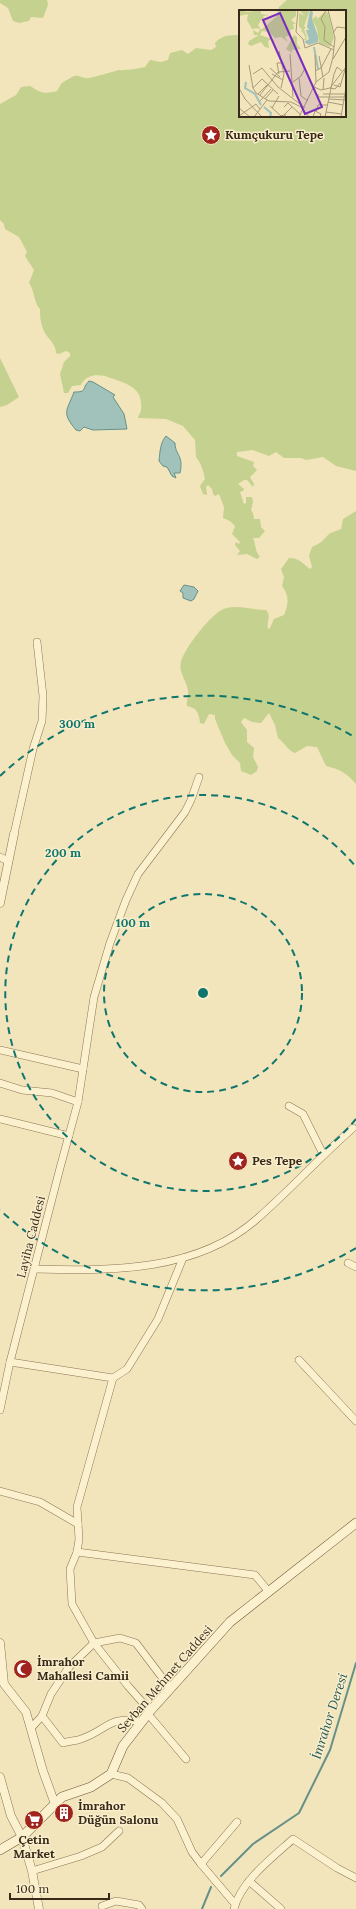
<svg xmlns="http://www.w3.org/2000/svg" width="356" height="1909" viewBox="0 0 356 1909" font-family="Lora,serif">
	<rect width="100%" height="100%" fill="#f2e5bb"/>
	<g fill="#c5d18e">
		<path d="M0 0H47L48 5 43 18 31 17 29 21 19 23 13 21 8 8 0 3Z"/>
		<path d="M287 0H356V471L336 466 323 457 306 460 301 458H284L276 452 269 456 253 450 237 452V456L254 462 253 466 257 470 250 477 254 484 253 487 247 480H244L238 484 244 489 243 491 240 492 244 504 246 503V497H252L253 502 251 510 253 513 254 519H260L261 527 265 531 259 538H253C256 545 255 551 260 557L257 559 247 554 237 555 240 551 235 545 236 542 239 544 240 542 232 534 235 526 230 521 223 518 224 507 219 494 215 496 213 494 212 489 208 485 206 487 207 495 203 494 200 486 205 479C203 470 202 465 196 457L195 440 183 426 166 419 138 418C138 415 141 413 141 410 144 385 123 383 105 376 96 374 85 375 81 385L72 386 68 393H64L60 374 64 362 70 356V353L66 351 59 354 56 353C56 346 51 341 47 336 41 328 40 318 40 309 33 301 35 291 29 283L34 270 25 256 27 252 19 237 5 229 4 224 0 220V104L16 95 21 87 30 86C40 92 41 94 53 92 59 92 58 88 61 84 63 82 72 77 74 76 79 75 84 79 89 78 94 77 116 71 119 70 124 71 140 68 145 67L150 60 161 62 168 60 170 53 182 50 188 54 196 48 211 50 216 47 215 43C222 35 229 35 240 35V116H345V11H278L279 7Z"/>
		<path d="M0 358 19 397 7 405 0 407Z"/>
		<path d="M356 511V784C347 773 339 769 326 766L317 747 307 746 295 753C287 750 285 743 278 738L275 725 269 713 261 723 252 722 244 718 241 722 247 730V742L254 748 253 757 258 767 257 771 251 775 241 771 240 763 232 755 225 743 215 719V715L209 714 204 724 200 723C199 713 197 708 187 706 186 700 189 696 188 691 187 681 178 672 181 662 184 649 213 610 227 608 239 605 253 610 266 610 272 616 266 622 268 629L270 628 274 619 284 615C289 603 289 595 282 586L284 577 281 569 289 558C300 558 303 564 310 569L312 567 309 556 312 547C319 544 323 541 328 535 331 532 337 531 341 529L343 519Z"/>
	</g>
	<g fill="#a0c2ba" stroke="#669189">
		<path d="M89 381 93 382 115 395 113 397 124 414 127 429 93 430 84 427 80 431 76 430C61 412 67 411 74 392 88 392 81 389 89 381Z"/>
		<path d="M166 436 175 443C175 455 184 455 180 473H174L176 478 172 476 167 467 163 466 159 461C160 452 160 443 166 436Z"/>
		<path d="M184 585 194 587 198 591 194 599 191 601 183 598V593L180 591Z"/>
	</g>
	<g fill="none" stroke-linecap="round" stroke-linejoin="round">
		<g stroke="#669189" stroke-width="2">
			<path d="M221 1876 253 1844 299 1813 330 1750 356 1663"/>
			<path d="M202 1909 211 1887"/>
		</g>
		<g stroke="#8b7453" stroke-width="8">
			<g id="minor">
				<path d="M14 834 33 749 42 721 43 696 37 642"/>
				<path d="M0 857 8 861"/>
				<path d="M0 1050 83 1069"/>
				<path d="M0 1083 22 1090 52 1093 78 1102"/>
				<path d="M289 1106 303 1114 323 1154"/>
				<path d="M0 1119 69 1136"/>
				<path d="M348 1263 356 1267"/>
				<path d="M35 1269C111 1271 198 1272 258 1218 291 1189 320 1157 353 1128"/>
				<path d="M299 1360 356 1421"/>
				<path d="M10 1362 113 1378"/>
				<path d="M0 1410 10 1362 60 1168 78 1102 94 997 110 943 126 900 138 874 185 812 191 800 199 777"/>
				<path d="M0 1491 40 1502 78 1524"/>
				<path d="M77 1552 255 1575 269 1592"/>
				<path d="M150 1711 128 1686 94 1643 72 1604 70 1569 77 1552 79 1539 77 1507 113 1378 127 1369 158 1319 183 1258"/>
				<path d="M148 1714 186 1759"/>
				<path d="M42 1716 63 1743C69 1741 76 1741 81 1739 108 1730 108 1715 142 1722"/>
				<path d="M32 1727 42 1716 51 1694 69 1667 94 1643 120 1638 136 1643 170 1688"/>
				<path d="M111 1774 128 1778 162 1803 177 1819 192 1852 201 1864 235 1904"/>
				<path d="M201 1864 237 1822"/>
				<path d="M32 1871 81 1856 102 1847 119 1831"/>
				<path d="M249 1881 281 1909"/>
				<path d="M102 1906 116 1901 139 1905 142 1909"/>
				<path d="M234 1909C240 1882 273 1857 293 1839L337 1868 356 1878"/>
			</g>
		</g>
		<g stroke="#8b7453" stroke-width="9">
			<g id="tertiary">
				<path d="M0 903 14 834"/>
				<path d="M0 1643 4 1684 26 1712 43 1771 55 1804"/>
				<path d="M0 1777 11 1816 22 1837 32 1871 39 1909"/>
			</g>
		</g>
		<g stroke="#6d5537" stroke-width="10">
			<path id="secondary" d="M0 1850 22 1837 62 1797 91 1787 111 1774 123 1746 150 1711 230 1622 356 1523"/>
		</g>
		<use href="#minor" stroke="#fcf1cf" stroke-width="7"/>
		<use href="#tertiary" stroke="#fcf1cf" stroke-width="8"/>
		<use href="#secondary" stroke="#fcf1cf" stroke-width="9"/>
	</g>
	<g fill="none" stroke="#0f766e" stroke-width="2" stroke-dasharray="7 5">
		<circle cx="203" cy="993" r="99"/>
		<path d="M356 1119A198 198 0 1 1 356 867"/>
		<path d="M356 1248A297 297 0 0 1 0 1210M0 776A297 297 0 0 1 356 738"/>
	</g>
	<defs>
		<g id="sight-disc" transform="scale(1)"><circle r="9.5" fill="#a0241d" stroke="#f9eecb"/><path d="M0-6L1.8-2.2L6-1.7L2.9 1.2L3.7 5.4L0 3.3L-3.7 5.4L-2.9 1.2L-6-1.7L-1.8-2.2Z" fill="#fff"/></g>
		<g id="mosque-disc" transform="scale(1)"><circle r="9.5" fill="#a0241d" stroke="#f9eecb"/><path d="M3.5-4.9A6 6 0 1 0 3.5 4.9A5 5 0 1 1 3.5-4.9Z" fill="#fff"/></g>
		<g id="building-disc" transform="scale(1)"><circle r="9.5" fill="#a0241d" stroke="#f9eecb"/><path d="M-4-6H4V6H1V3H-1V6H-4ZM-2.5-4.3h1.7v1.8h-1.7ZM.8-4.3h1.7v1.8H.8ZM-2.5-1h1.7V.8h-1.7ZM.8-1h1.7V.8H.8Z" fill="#fff"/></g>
		<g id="supermarket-disc" transform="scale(1)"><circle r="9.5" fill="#a0241d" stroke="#f9eecb"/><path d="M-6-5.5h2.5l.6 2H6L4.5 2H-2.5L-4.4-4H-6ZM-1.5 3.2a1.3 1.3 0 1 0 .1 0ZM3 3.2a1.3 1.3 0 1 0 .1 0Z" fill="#fff"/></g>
	</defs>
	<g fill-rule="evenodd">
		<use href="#sight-disc" x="211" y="135"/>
		<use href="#sight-disc" x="238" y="1161"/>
		<use href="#mosque-disc" x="23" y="1669"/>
		<use href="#building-disc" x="64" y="1813"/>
		<use href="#supermarket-disc" x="34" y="1820"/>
	</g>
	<g text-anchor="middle" stroke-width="3" stroke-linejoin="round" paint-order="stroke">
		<g font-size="12" font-weight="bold" fill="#382a1a" stroke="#f9eecb" text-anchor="start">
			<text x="225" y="139">Kumçukuru Tepe</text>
			<text x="252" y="1165">Pes Tepe</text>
			<text x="37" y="1666">İmrahor<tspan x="37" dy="14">Mahallesi Camii</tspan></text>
			<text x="78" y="1810">İmrahor<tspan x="78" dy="14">Düğün Salonu</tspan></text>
			<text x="34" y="1844" text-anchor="middle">Çetin<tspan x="34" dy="14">Market</tspan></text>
		</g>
		<g font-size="12" fill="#382a1a" stroke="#f9eecb">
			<text transform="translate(31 1237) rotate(-76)" y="4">Layiha Caddesi</text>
			<text transform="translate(165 1679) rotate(-49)" y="4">Sevban Mehmet Caddesi</text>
		</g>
		<g font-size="13" font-style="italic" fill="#275a5a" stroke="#f9eecb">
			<text transform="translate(329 1716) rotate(-72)" y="5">İmrahor Deresi</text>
		</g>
	</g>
	<g transform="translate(239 10)">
		<rect width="107" height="107" fill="#f2e5bb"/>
		<path d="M0 0 8 2 22 0V4L30 5 24 6 26 10H22L19 15 22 20 38 6 39 0H57V6L52 10 57 14H54L55 19 51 20 52 25 46 27 49 32 42 27 36 28 30 22 23 21 21 25 33 29 29 31 30 38 26 37 22 32 12 36 9 34 10 31 20 25H15L14 20 19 23 21 20 19 18 13 19 8 10 9 4 0 6ZM60 0H69L70 3 65 16 67 18 65 19 68 28 66 31 65 29 67 28 63 21 61 22 63 20 60 16V3L66 6ZM86 2 89 3 95 28 91 37 80 33 78 19 73 9 78 6V9ZM55 25 58 27V34L62 39 53 40V43L47 39Z" fill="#c5d18e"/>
		<path d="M71 0 74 2 73 9 79 26V32L70 35 65 32 70 29 67 20H70L68 17Z" fill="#a0c2ba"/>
		<path fill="none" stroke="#a0c2ba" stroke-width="2" d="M75 37 79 59M7 72 6 78 16 84 22 95M25 97 32 103 31 107"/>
		<path fill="none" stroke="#a89a7b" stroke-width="1" d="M59 0 57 22 64 29 66 38 79 33 95 40M87 0 82 9 86 17 85 30 95 37M89 0 96 28 94 47M94 23 98 17 107 18M40 41 45 64 42 78M51 44 54 87M76 45 77 72M80 46 84 67M94 49 107 27M10 55 14 78 17 83 30 91 52 92 62 97 70 107M31 58 41 67M76 61 82 58 92 39M14 64 23 58 39 77 66 98M33 64 44 70M40 64 38 53H43M36 66 39 62 51 61M60 68 62 86 69 91M54 72 62 66 66 58M95 75 101 77 107 56M75 77 82 80 91 78 107 57M0 78 6 89 23 107M14 78 23 69 39 84M91 78 96 79 101 73M84 80 85 68M19 84 28 75M79 84V87H105M84 84H105M21 85 36 66M26 89 34 80M90 89 107 90M21 91 32 79M89 92 104 95M31 96 42 106 45 105M45 97 49 93 62 105M0 98 11 107M33 98 40 86M77 102 79 95H89M87 102 103 104M47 105H45L53 97M0 106 17 94 21 99M15 107 28 90M60 107 77 72 90 62 94 47M74 107 76 101 82 104 81 107M86 107 95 64 98 57 103 61M102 107 107 77"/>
		<path fill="#7b2cbf" fill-opacity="0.15" stroke="#7b2cbf" stroke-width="2" d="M41 3 83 97 66 104 24 10Z"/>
		<rect width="107" height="107" fill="none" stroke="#382a1a" stroke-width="2"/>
	</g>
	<circle cx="203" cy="993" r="6" fill="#0f766e" stroke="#f9eecb" stroke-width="2"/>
	<g font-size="12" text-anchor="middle" font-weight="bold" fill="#0f766e" stroke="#f9eecb" stroke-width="3" stroke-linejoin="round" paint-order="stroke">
		<text x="77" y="728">300 m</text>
		<text x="63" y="857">200 m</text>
		<text x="133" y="927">100 m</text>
	</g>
	<path d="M10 1893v6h99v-6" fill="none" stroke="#382a1a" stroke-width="2"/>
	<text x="16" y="1893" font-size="12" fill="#382a1a" stroke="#f9eecb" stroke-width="3" paint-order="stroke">100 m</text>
</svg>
